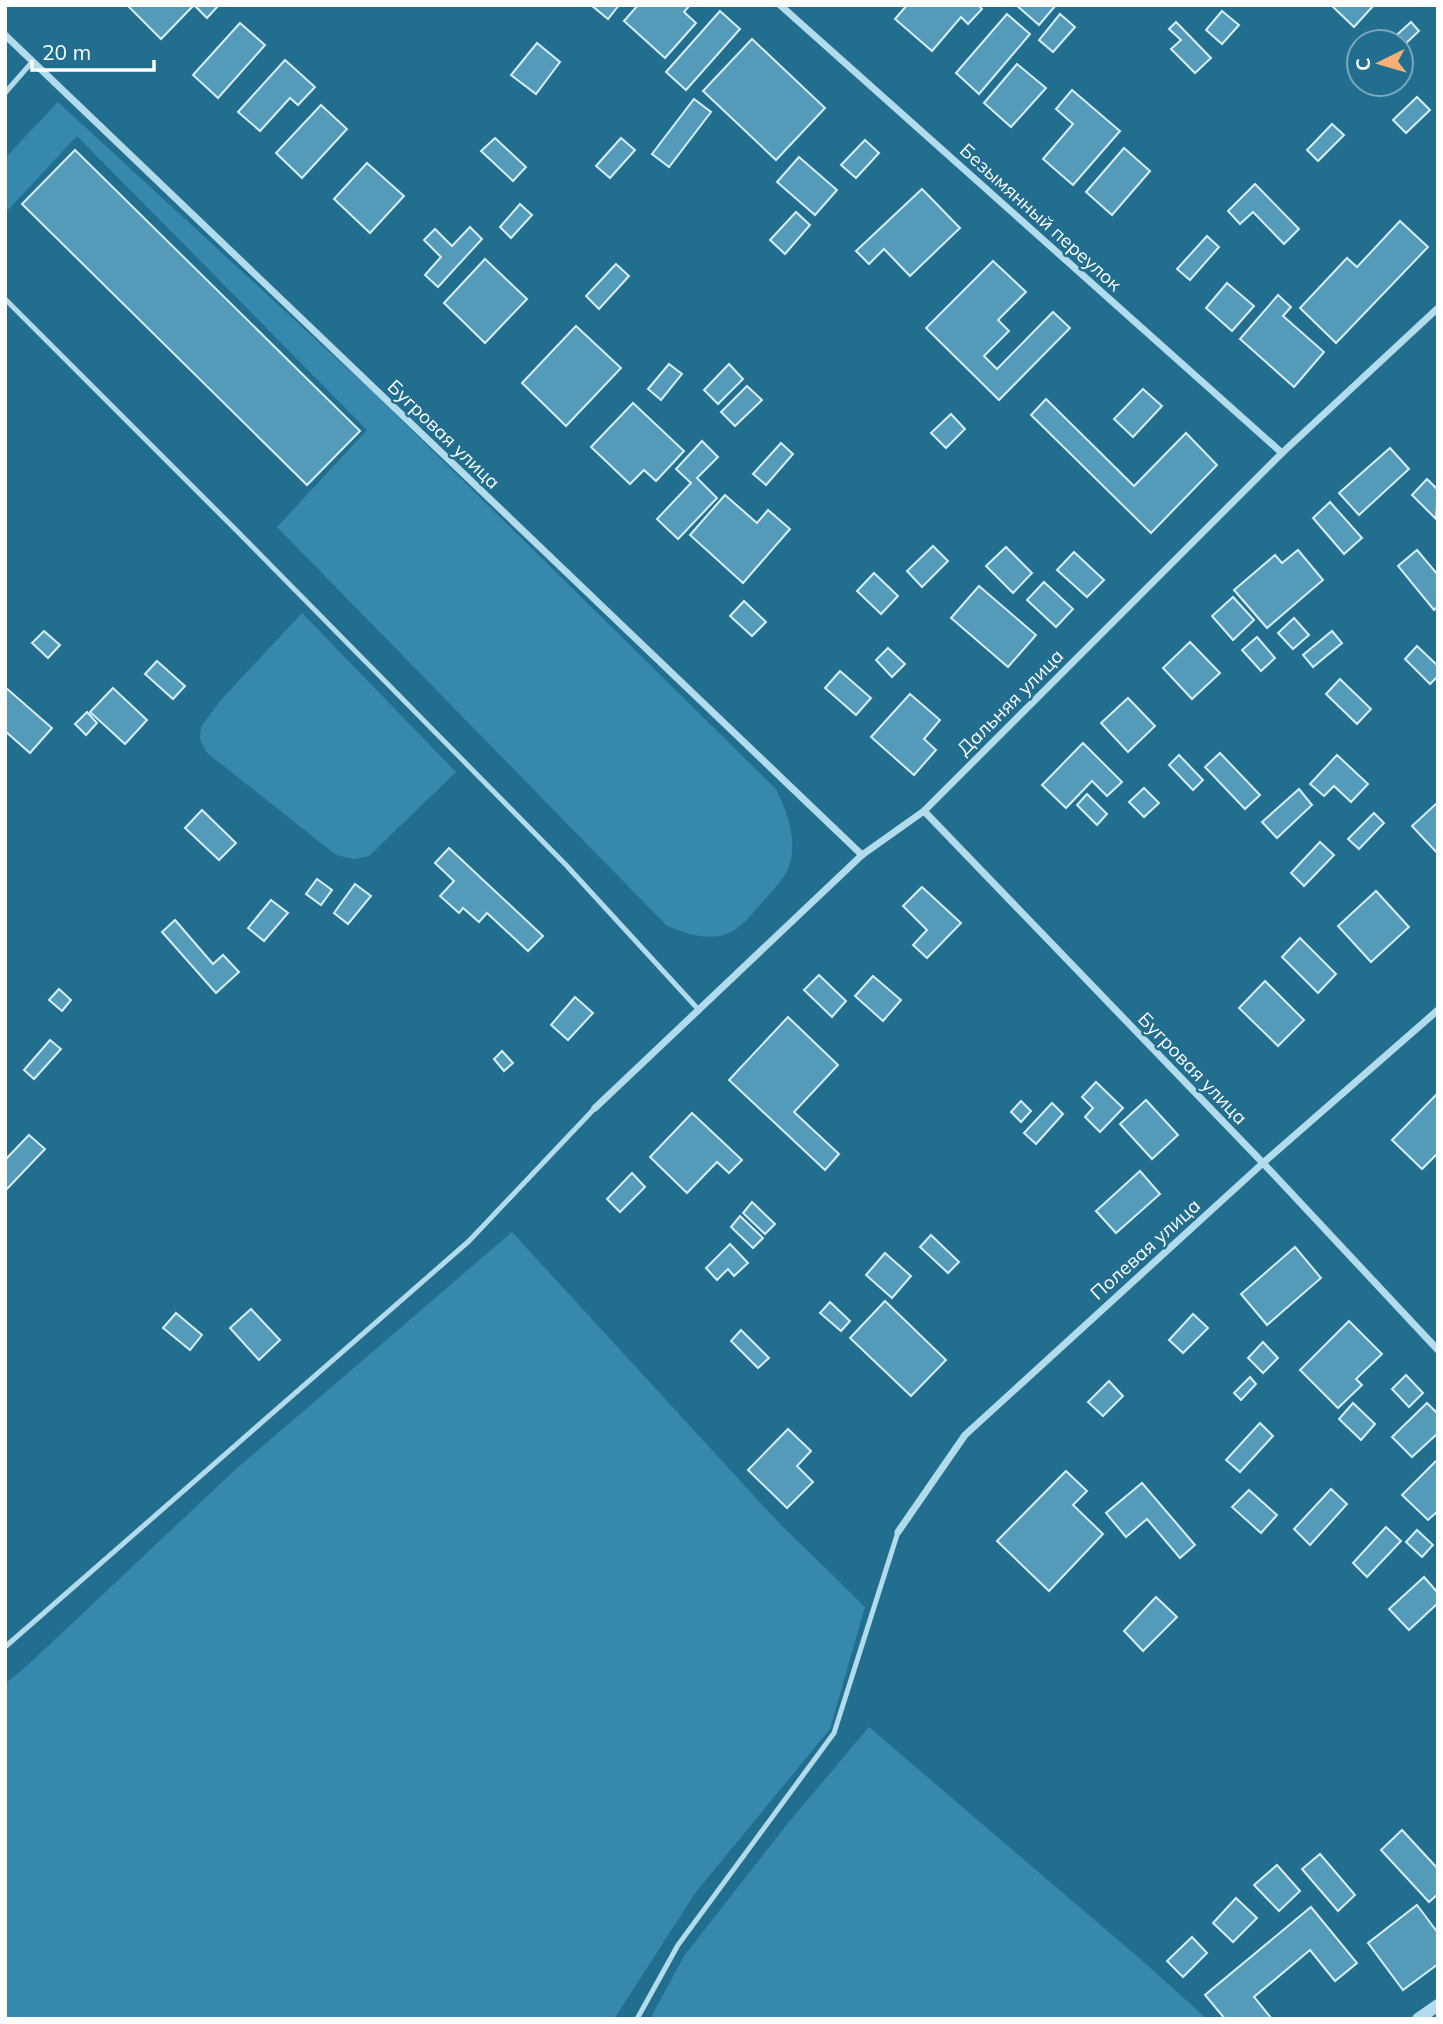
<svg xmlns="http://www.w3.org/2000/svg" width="1443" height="2024" viewBox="0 0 1443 2024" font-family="Mulish,sans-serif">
	<rect width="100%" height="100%" fill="#226e8f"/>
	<g fill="#3689ac">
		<path d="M58 102 374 393 776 789C787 812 797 837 790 863 786 879 769 894 758 907 749 918 736 933 720 936 701 939 685 933 667 926L277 527 367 430 77 136 8 210 5 207V158Z"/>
		<path d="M302 613 456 772 369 856 354 859 336 855 206 752 200 739 201 727 220 701Z"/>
		<path d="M512 1232 779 1523 865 1607 830 1729 696 1892 614 2019H5V1684L30 1663 237 1468Z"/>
		<path d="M869 1727 1146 1964 1207 2019H650L684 1956 788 1823Z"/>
	</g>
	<g fill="#539bb9" stroke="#d7eff9" stroke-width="2">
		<path d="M127 5H219L207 18 194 5 161 39Z"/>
		<path d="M591 5H619L608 19Z"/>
		<path d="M638 5H690L684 12 696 23 665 58 624 21Z"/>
		<path d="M907 5H978L982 9 968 24 961 17 932 51 895 19Z"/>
		<path d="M1016 5H1056L1039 25Z"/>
		<path d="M1331 5H1374L1354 27Z"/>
		<path d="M720 11 740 29 686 90 666 72Z"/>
		<path d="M1222 11 1239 25 1222 44 1206 30Z"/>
		<path d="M1007 14 1030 34 979 94 956 73Z"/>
		<path d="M1060 14 1075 27 1053 52 1039 40Z"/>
		<path d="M1176 22 1211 58 1195 73 1171 49 1181 40 1169 29Z"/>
		<path d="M1411 22 1419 31 1401 48V42H1389Z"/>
		<path d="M240 23 265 45 218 98 193 75Z"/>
		<path d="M752 39 825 108 776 160 703 91Z"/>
		<path d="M537 43 560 62 536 94 511 75Z"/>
		<path d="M285 60 315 87 298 105 290 98 260 131 238 112Z"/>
		<path d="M1017 64 1046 88 1011 127 984 103Z"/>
		<path d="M1072 90 1120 131 1073 185 1043 159 1073 124 1056 109Z"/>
		<path d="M1417 97 1430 110 1406 133 1393 120Z"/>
		<path d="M694 99 711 112 669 167 652 154Z"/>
		<path d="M321 105 347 129 302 178 276 153Z"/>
		<path d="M1332 124 1344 135 1318 161 1307 150Z"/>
		<path d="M495 138 526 167 513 181 481 151Z"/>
		<path d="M621 138 635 150 610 178 596 166Z"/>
		<path d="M865 140 879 153 856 178 841 165Z"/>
		<path d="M1124 148 1150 171 1112 215 1086 192Z"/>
		<path d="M75 150 360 431 307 485 22 204Z"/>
		<path d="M799 157 837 190 815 215 777 182Z"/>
		<path d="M367 163 404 196 370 233 334 199Z"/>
		<path d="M1255 184 1299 229 1284 244 1253 212 1240 224 1228 211Z"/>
		<path d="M922 189 960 228 910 276 884 249 869 264 856 251Z"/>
		<path d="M520 204 532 215 511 238 500 227Z"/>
		<path d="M796 212 810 225 785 254 770 240Z"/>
		<path d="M1400 221 1428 247 1336 343 1300 308 1347 258 1357 267Z"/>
		<path d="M470 227 482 239 438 287 425 275 441 257 424 240 435 229 452 246Z"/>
		<path d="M1207 236 1219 247 1190 280 1177 269Z"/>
		<path d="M485 259 527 299 485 343 444 303Z"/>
		<path d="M993 261 1026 292 998 320 1009 331 984 356 997 369 1053 312 1070 328 999 400 926 328Z"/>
		<path d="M616 264 629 276 599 309 586 296Z"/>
		<path d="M1227 283 1254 306 1232 331 1206 308Z"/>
		<path d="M1278 295 1291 307 1283 316 1324 352 1294 387 1240 339Z"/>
		<path d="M576 326 621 368 566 426 522 383Z"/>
		<path d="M669 364 682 374 661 400 648 389Z"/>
		<path d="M729 364 743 379 718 404 704 390Z"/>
		<path d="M747 386 762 400 735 426 721 412Z"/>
		<path d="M1143 389 1162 406 1133 437 1114 419Z"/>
		<path d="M1046 399 1134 486 1186 433 1217 465 1151 533 1031 415Z"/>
		<path d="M633 403 684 451 656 481 644 470 630 484 591 447Z"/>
		<path d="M951 414 965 429 946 448 931 433Z"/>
		<path d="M702 441 718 457 697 478 717 498 678 539 657 519 691 483 676 469Z"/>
		<path d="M781 443 793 454 766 485 753 474Z"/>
		<path d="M1390 448 1409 469 1359 515 1339 493Z"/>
		<path d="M1427 479 1438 490 1436 519 1412 495Z"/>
		<path d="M725 495 757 523 768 510 790 529 743 583 690 535Z"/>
		<path d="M1330 502 1362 538 1344 554 1313 518Z"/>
		<path d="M933 546 948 561 922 587 907 571Z"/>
		<path d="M1006 547 1032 573 1013 593 986 566Z"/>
		<path d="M1298 550 1323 580 1267 628 1234 590 1275 555 1282 563Z"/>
		<path d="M1417 550 1438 575V606L1434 610 1398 566Z"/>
		<path d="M1074 552 1104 580 1087 597 1057 570Z"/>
		<path d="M874 573 898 596 881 614 857 591Z"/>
		<path d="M1044 582 1073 609 1056 627 1027 600Z"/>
		<path d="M979 586 1036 635 1008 667 951 618Z"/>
		<path d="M1233 597 1254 620 1233 640 1212 616Z"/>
		<path d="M744 601 766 622 752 636 730 616Z"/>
		<path d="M1294 618 1309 635 1293 649 1278 633Z"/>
		<path d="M44 631 60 645 48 658 32 643Z"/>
		<path d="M1332 631 1342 643 1313 667 1303 655Z"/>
		<path d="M1257 637 1275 658 1261 671 1242 650Z"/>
		<path d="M1190 642 1220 673 1192 699 1163 668Z"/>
		<path d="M1417 646 1438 666V676L1430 684 1405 659Z"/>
		<path d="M888 648 905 664 892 677 876 660Z"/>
		<path d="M157 661 185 686 173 699 145 674Z"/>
		<path d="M840 671 871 698 856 715 825 688Z"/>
		<path d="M1340 679 1371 709 1357 724 1326 694Z"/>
		<path d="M5 687 52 728 30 753 5 731Z"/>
		<path d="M113 688 147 720 125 744 90 712Z"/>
		<path d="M910 694 940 720 924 739 936 750 914 775 871 737Z"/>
		<path d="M1128 698 1155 726 1128 752 1101 723Z"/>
		<path d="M87 712 97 723 86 735 75 724Z"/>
		<path d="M1083 743 1122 782 1107 796 1092 781 1066 808 1042 785Z"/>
		<path d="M1220 753 1260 795 1245 809 1205 767Z"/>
		<path d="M1179 755 1203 780 1193 790 1169 765Z"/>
		<path d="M1337 755 1368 784 1351 802 1334 786 1324 796 1310 784Z"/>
		<path d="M1144 788 1159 803 1144 817 1129 802Z"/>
		<path d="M1299 789 1312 805 1277 838 1262 822Z"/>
		<path d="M1087 794 1107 814 1097 825 1077 805Z"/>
		<path d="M1438 802V854L1412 826Z"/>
		<path d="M202 810 236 843 219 860 185 828Z"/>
		<path d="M1374 813 1384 823 1359 849 1348 839Z"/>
		<path d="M1320 842 1334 855 1304 886 1291 873Z"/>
		<path d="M449 848 543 936 528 951 487 913 479 922 463 908 459 913 440 896 454 881 435 863Z"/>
		<path d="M317 879 332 890 321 905 306 894Z"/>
		<path d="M355 884 371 896 348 924 334 913Z"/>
		<path d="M922 887 961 923 927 958 913 945 927 930 903 906Z"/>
		<path d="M1376 891 1409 927 1371 962 1338 926Z"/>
		<path d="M271 900 288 913 264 941 248 928Z"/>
		<path d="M175 920 213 964 223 955 239 972 216 993 162 932Z"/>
		<path d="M1300 938 1336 974 1318 993 1282 957Z"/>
		<path d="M819 975 846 1001 832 1017 804 990Z"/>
		<path d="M873 976 901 1000 883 1021 855 996Z"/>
		<path d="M1265 981 1304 1020 1278 1046 1239 1008Z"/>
		<path d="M59 989 71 1000 62 1011 49 1000Z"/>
		<path d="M575 997 593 1013 568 1040 551 1025Z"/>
		<path d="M788 1017 838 1065 794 1112 839 1154 825 1170 729 1080Z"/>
		<path d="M50 1040 61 1049 34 1079 24 1070Z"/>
		<path d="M502 1051 513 1063 504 1071 494 1059Z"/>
		<path d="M1096 1082 1123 1108 1100 1132 1085 1117 1093 1108 1082 1097Z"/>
		<path d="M1437 1094 1438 1153 1422 1169 1392 1140Z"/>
		<path d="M1146 1100 1178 1135 1152 1159 1120 1124Z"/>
		<path d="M1021 1101 1031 1111 1021 1122 1011 1112Z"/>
		<path d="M1052 1103 1063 1114 1036 1144 1024 1133Z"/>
		<path d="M692 1113 742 1160 729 1173 717 1162 687 1193 650 1157Z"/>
		<path d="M29 1135 45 1149 5 1191V1160Z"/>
		<path d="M1140 1171 1160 1194 1116 1233 1096 1211Z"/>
		<path d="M632 1173 645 1187 620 1212 607 1199Z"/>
		<path d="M752 1202 775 1224 765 1234 743 1213Z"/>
		<path d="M740 1216 763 1238 753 1248 731 1227Z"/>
		<path d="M931 1235 959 1262 948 1273 920 1247Z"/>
		<path d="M730 1244 748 1263 734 1276 728 1269 717 1280 706 1268Z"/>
		<path d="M1295 1247 1321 1278 1267 1325 1241 1294Z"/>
		<path d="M885 1253 911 1276 892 1298 866 1275Z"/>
		<path d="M885 1301 946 1360 911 1396 850 1338Z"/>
		<path d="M830 1302 850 1321 841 1331 820 1313Z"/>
		<path d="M251 1309 280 1340 259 1360 230 1328Z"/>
		<path d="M176 1313 202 1335 190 1350 163 1328Z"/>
		<path d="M1193 1314 1208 1328 1183 1353 1169 1340Z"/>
		<path d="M1349 1321 1382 1354 1356 1379 1362 1385 1338 1408 1300 1370Z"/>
		<path d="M741 1330 769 1358 758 1368 731 1341Z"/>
		<path d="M1263 1342 1278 1358 1263 1373 1248 1358Z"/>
		<path d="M1406 1375 1423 1393 1409 1407 1392 1389Z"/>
		<path d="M1250 1377 1256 1384 1241 1400 1234 1393Z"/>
		<path d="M1109 1381 1123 1396 1103 1416 1088 1402Z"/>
		<path d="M1353 1403 1375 1424 1361 1440 1339 1419Z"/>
		<path d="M1427 1403 1438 1414V1433L1412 1457 1392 1437Z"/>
		<path d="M1260 1423 1273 1436 1240 1472 1226 1460Z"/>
		<path d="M788 1429 811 1451 797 1466 813 1482 787 1508 748 1470Z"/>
		<path d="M1438 1459V1511L1428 1520 1402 1495Z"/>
		<path d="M1066 1471 1087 1491 1073 1505 1103 1534 1049 1591 997 1541Z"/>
		<path d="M1142 1483 1195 1545 1180 1558 1147 1519 1126 1537 1106 1513Z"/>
		<path d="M1331 1489 1347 1504 1310 1545 1294 1529Z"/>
		<path d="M1249 1490 1277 1515 1261 1533 1232 1507Z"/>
		<path d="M1386 1527 1401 1541 1367 1577 1353 1563Z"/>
		<path d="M1417 1530 1433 1545 1422 1557 1406 1542Z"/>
		<path d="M1424 1577 1438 1593V1603L1409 1630 1389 1609Z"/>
		<path d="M1156 1597 1177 1617 1143 1651 1124 1631Z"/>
		<path d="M1402 1830 1438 1869V1894L1429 1902 1381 1850Z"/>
		<path d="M1320 1854 1355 1895 1338 1911 1302 1869Z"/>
		<path d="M1277 1865 1300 1891 1279 1911 1254 1885Z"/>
		<path d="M1236 1898 1257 1918 1233 1942 1213 1923Z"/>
		<path d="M1417 1905 1438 1933V1964L1403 1990 1368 1943Z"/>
		<path d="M1311 1907 1357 1963 1335 1981 1310 1950 1254 1997 1272 2019H1225L1205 1995Z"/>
		<path d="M1192 1937 1207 1953 1183 1977 1167 1961Z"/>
	</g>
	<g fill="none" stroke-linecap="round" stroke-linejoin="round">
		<g stroke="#b2dbec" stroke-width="5">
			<path d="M5 93 32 62"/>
			<path d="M5 299 239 533 566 865 698 1009"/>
			<path d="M5 1647 469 1241 595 1108"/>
			<path d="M637 2019 678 1945 834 1733 898 1532"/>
		</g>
		<g stroke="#b2dbec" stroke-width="7">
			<path d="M780 5 1282 453"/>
			<path d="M5 35 862 855"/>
			<path d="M924 811 1263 1163 1438 1350"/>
			<path d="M595 1108 862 855 924 811 1282 453 1438 308"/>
			<path d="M898 1532 965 1435 1263 1163 1438 1010"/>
		</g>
		<path stroke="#b2dbec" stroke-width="12" d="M1418 2019 1438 2005"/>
	</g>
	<g text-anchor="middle" stroke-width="5" stroke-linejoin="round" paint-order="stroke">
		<g font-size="19" fill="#fff" stroke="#226e8f">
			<text transform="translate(1041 217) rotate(42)" y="7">Безымянный переулок</text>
			<text transform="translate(444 434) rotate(44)" y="7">Бугровая улица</text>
			<text transform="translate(1010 702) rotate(-45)" y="7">Дальняя улица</text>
			<text transform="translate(1193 1068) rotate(46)" y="7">Бугровая улица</text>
			<text transform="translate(1145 1249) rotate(-42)" y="7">Полевая улица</text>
		</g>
	</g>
	<rect width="1443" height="2024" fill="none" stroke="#ffffff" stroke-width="14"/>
	<g transform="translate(1380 63) rotate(265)"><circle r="33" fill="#226e8f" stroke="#7aa8bc" stroke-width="2"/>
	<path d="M0-5L12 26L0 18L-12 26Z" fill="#f8b074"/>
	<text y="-10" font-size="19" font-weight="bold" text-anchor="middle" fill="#ffffff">С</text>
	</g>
	<path d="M32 60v10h122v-10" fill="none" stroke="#ffffff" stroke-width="3.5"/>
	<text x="42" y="60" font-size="21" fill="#ffffff" stroke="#226e8f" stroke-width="5" paint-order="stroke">20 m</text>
</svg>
